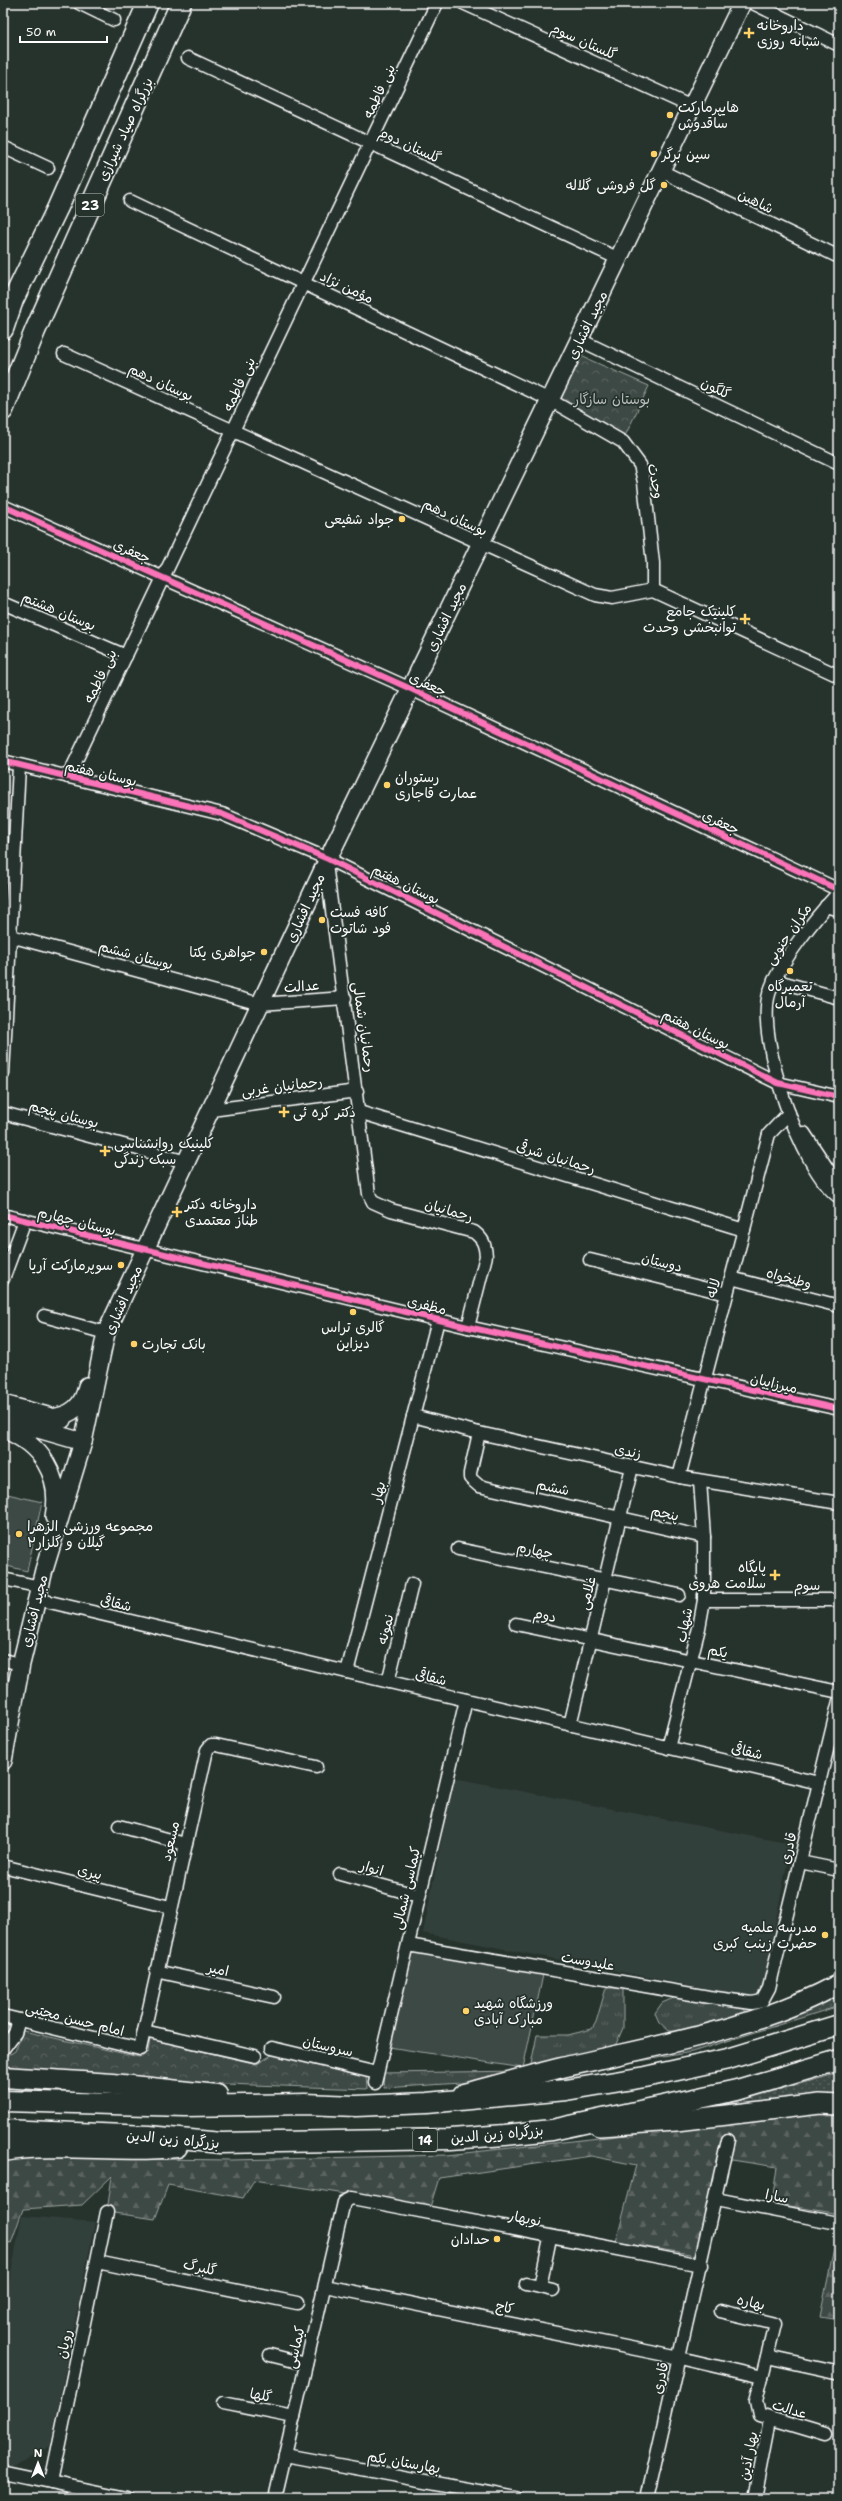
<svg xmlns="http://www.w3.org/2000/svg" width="842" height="2501" viewBox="0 0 842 2501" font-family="'Shantell Sans','Playpen Sans Arabic',sans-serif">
	<defs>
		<pattern id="grass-tufts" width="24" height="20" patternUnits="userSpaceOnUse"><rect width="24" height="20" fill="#3e4944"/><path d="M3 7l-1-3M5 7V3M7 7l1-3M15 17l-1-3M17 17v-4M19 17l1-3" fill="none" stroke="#5b6460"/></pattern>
		<pattern id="forest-firs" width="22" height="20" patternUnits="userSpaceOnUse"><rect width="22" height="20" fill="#3e4944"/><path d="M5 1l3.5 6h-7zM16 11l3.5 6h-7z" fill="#5b6460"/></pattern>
		<pattern id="park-crowns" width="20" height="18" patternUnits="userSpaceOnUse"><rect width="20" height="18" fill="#3e4944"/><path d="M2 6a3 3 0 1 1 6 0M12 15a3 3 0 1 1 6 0" fill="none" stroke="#5b6460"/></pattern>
		<pattern id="garden-dots" width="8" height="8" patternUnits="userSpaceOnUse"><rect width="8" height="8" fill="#3e4944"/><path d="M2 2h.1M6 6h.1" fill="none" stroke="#5b6460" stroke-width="1.8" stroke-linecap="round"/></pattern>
	</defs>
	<rect width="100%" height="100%" fill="#26332d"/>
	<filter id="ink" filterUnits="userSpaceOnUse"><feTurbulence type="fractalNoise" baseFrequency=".025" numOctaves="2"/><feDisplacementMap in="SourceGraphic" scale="8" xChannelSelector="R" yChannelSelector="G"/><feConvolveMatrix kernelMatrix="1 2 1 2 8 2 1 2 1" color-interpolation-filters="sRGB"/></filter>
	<g filter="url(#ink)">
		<g fill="#333f3a">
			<path d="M454 1778 791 1844 760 1999 423 1933Z"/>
			<path d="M22 2216 95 2222 50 2446 14 2467 3 2464V2315Z"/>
		</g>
		<g fill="url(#grass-tufts)" stroke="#9ea4a2">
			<path d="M606 1988H623V2028L616 2044 604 2051 530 2069 537 2035H568L592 2029 596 2022Z"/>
			<path d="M676 1997 742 2007 749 2015 684 2032 669 2031 659 2022 655 2013 662 2003Z"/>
			<path d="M523 2071 476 2082 384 2088 382 2073Z"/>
		</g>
		<g fill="url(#forest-firs)" stroke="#9ea4a2">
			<path d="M839 2111V2214L772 2203 777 2167 719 2158 696 2255 616 2242 636 2165 591 2156 439 2178 430 2207 254 2180 243 2198 168 2185 155 2219 107 2212 112 2176 82 2205 23 2209 11 2243 3 2241V2157L231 2160 448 2155Z"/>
			<path d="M839 2224V2320L820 2317Z"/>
		</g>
		<g fill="url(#park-crowns)" stroke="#9ea4a2">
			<path d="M581 356 649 386 624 438 559 401Z"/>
			<path d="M23 2031 139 2057 148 2052 150 2039 257 2064 275 2053 366 2075 367 2089 168 2082 3 2071V2059L15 2051Z"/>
		</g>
		<g fill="url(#garden-dots)" stroke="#9ea4a2">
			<path d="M839 1990V2006L692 2052 513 2083Z"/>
			<path d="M3 2024 12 2026 3 2040Z"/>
			<path d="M839 2073V2099L699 2112Z"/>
		</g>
		<g fill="#3e4944" stroke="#9ea4a2">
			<path d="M3 1493 42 1502 27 1571 3 1565Z"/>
			<path d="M409 1950 543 1975 523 2068 389 2047Z"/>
		</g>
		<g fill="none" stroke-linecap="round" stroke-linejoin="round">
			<g stroke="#fff" stroke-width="15">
				<g id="minor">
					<path d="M79 3 114 20"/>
					<path d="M463 3 692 107"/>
					<path d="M753 3 839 45"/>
					<path d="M188 58 619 259"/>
					<path d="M3 147 48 168"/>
					<path d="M661 171 839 257"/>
					<path d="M130 201 550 400 623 442 640 465 644 482 653 563V590"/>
					<path d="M580 340 839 464"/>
					<path d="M64 354 595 595 612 598 653 590 839 676"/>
					<path d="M3 506 411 689 839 890"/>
					<path d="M3 603 126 656"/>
					<path d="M3 761 222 814 328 859 778 1083 839 1097"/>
					<path d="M68 777 437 3"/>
					<path d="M326 864 369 1194 373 1202 391 1210 474 1232C483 1239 485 1244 486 1256L468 1327"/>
					<path d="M839 892C817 916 778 963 769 994 756 1039 801 1170 839 1197"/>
					<path d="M826 906 839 910"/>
					<path d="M3 934 260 1004 345 998"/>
					<path d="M774 980 839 998"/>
					<path d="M3 1074 19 766"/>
					<path d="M211 1110 357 1091"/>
					<path d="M359 1112 744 1230"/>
					<path d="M3 1113 187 1162"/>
					<path d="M804 1133 839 1186"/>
					<path d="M3 1215 468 1327 839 1409"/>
					<path d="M590 1260 727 1294"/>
					<path d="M731 1278 839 1306"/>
					<path d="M3 1279 25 1220"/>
					<path d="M44 1316 106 1333"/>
					<path d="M413 1416 479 1433 679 1477 839 1503"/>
					<path d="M479 1433 470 1473V1478L479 1486 704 1537"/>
					<path d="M679 1477 769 1134 789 1113"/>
					<path d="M458 1549 679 1595"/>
					<path d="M3 1579 41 1587"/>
					<path d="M37 1599 819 1783"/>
					<path d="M704 1600H839"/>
					<path d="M516 1624 839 1692"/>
					<path d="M3 1660 21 1664"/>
					<path d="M347 1672 438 1320"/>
					<path d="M388 1682 412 1584"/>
					<path d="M570 1725 632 1467"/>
					<path d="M668 1748 699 1628 704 1600V1537L700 1481"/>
					<path d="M119 1826 185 1844"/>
					<path d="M800 1862 839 1870"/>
					<path d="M3 1866 170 1907"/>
					<path d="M340 1874 419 1896"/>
					<path d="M408 1945 709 1997 752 2003 762 2001 769 1988 839 1701"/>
					<path d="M156 1971 274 1997"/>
					<path d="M3 2016 140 2049 207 1750 211 1745H216L316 1767"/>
					<path d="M144 2031 255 2056"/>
					<path d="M272 2048 377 2073"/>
					<path d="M3 2049 15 2033 19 2020"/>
					<path d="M375 2083 466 1700"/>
					<path d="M716 2199 832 2222"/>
					<path d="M97 2262 297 2303"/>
					<path d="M526 2284 540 2287 550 2238"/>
					<path d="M325 2286 680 2358 762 2377"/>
					<path d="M540 2287 553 2290"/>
					<path d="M720 2311 775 2324 756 2401 759 2415 826 2435"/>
					<path d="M270 2355 306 2364"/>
					<path d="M767 2357 836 2372"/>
					<path d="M223 2403 294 2417"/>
					<path d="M285 2455 517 2498"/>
					<path d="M3 2472 127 2498"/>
					<path d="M51 2482 107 2212"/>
					<path d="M275 2498 344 2202 352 2198 701 2265"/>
					<path d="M647 2498 728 2140"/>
					<path d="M755 2498 770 2420"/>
				</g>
			</g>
			<g stroke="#fff" stroke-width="20">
				<g id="secondary">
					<path d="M3 1404 62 1420"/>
					<path d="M52 1418C71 1415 83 1407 87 1386"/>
					<path d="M3 1419 83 1442"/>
					<path d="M3 1429C41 1444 62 1475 54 1517"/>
					<path d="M3 1761 21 1664 44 1570 83 1442 106 1333 328 859 742 3"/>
				</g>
			</g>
			<g stroke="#fff" stroke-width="22">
				<g id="primary">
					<path d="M463 2094C496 2085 528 2076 560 2068 656 2045 752 2031 839 1984"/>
					<path d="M599 2126 676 2121 820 2104 839 2105"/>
				</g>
			</g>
			<g stroke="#fff" stroke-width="23">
				<g id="trunk">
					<path d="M3 329 13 300 58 207 148 3"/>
					<path d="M3 410 35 331 181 3"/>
					<path d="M3 2077 113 2084 217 2095"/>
					<path d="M3 2101 185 2106 305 2104 356 2106 427 2103 566 2090 645 2077 728 2059 839 2025"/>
					<path d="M3 2130 149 2136 221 2143 451 2139 505 2135 552 2130 737 2090 839 2060"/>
					<path d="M3 2151C60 2142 119 2153 177 2147"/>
				</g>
			</g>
			<use href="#minor" stroke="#26332d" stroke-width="12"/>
			<use href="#secondary" stroke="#26332d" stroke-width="17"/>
			<use href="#primary" stroke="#26332d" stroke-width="19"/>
			<use href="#trunk" stroke="#26332d" stroke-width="20"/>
			<g stroke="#26332d" stroke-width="8">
				<g id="cycleway">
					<path d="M3 506 411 689 839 890"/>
					<path d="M3 761 222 814 328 859 778 1083 839 1097"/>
					<path d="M3 1215 468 1327 839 1409"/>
				</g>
			</g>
			<use href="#cycleway" stroke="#fb73b8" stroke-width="6"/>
		</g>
	</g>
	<g fill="#ffd166" stroke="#26332d" stroke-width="1.5">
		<path d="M747 27h4v4h4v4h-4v4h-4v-4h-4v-4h4z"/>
		<circle cx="670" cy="115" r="4"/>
		<circle cx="654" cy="154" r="4"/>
		<circle cx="664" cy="185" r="4"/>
		<circle cx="402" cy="519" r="4"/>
		<path d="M743 613h4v4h4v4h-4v4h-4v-4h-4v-4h4z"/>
		<circle cx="387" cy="785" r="4"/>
		<circle cx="322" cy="920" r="4"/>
		<circle cx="264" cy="952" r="4"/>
		<circle cx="790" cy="971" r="4"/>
		<path d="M282 1106h4v4h4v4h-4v4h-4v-4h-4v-4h4z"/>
		<path d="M103 1145h4v4h4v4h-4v4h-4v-4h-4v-4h4z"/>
		<path d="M175 1206h4v4h4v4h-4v4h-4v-4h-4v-4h4z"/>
		<circle cx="121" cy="1265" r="4"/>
		<circle cx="353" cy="1312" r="4"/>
		<circle cx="134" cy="1344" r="4"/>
		<circle cx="19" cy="1534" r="4"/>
		<path d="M773 1569h4v4h4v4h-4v4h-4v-4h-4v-4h4z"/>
		<circle cx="825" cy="1935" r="4"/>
		<circle cx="466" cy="2011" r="4"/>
		<circle cx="497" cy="2239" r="4"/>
	</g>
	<g text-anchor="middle" stroke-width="3.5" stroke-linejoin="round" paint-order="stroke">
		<g fill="#26332d" stroke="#bec2c0" stroke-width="1">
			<rect x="76" y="194" width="28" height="22" rx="3"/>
			<rect x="413" y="2129" width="24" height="22" rx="3"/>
		</g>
		<g font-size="13" font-weight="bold" fill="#fff">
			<text x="90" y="210">23</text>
			<text x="425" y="2145">14</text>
		</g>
		<g font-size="14" fill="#fff" stroke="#26332d" text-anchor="start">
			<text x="757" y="30">داروخانه<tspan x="757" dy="16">شبانه روزی</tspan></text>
			<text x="678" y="112">هایپرمارکت<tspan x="678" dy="16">ساقدوش</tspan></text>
			<text x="662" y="159">سین برگر</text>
			<text x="656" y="190" text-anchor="end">گل فروشی گلاله</text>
			<text x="394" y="524" text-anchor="end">جواد شفیعی</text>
			<text x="736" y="616" text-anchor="end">کلینیک جامع<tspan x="736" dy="16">توانبخشی وحدت</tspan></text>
			<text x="395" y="782">رستوران<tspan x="395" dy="16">عمارت قاجاری</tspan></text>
			<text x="330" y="917">کافه فست<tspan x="330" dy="16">فود شاتوت</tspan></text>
			<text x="256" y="957" text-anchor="end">جواهری یکتا</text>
			<text x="790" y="991" text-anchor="middle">تعمیرگاه<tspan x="790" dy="16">آرمال</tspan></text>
			<text x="293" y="1117">دکتر کره ئی</text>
			<text x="114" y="1148">کلینیک روانشناسی<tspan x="114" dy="16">سبک زندگی</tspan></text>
			<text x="185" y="1209">داروخانه دکتر<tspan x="185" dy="16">طناز معتمدی</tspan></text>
			<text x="113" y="1270" text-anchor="end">سوپرمارکت آریا</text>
			<text x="353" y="1332" text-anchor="middle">گالری تراس<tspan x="353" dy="16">دیزاین</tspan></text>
			<text x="142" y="1349">بانک تجارت</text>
			<text x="27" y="1531">مجموعه ورزشی الزهرا<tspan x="27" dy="16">گیلان و گلزار۲</tspan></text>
			<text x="766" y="1572" text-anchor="end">پایگاه<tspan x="766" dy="16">سلامت هروی</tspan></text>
			<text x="817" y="1932" text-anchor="end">مدرسه علمیه<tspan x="817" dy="16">حضرت زینب کبری</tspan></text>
			<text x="474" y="2008">ورزشگاه شهید<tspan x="474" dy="16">مبارک آبادی</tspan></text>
			<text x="489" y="2244" text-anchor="end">حدادان</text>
		</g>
		<g font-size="14" fill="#fff" stroke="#26332d">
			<text transform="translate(584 41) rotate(24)" y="5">گلستان سوم</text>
			<text transform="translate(379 91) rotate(-65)" y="5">بنی فاطمه</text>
			<text transform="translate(125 129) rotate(-65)" y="5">بزرگراه صیاد شیرازی</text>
			<text transform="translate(410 145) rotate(25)" y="5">گلستان دوم</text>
			<text transform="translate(756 201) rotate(26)" y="5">شاهین</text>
			<text transform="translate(347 287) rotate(25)" y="5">مؤمن نژاد</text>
			<text transform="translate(587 325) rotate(-64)" y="5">مجید افشاری</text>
			<text transform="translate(161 382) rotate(25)" y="5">بوستان دهم</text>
			<text transform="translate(239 384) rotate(-65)" y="5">بنی فاطمه</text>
			<text transform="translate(716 388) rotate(26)" y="5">گلگون</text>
			<text transform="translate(656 481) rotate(79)" y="5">وحدت</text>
			<text transform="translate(455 517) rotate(25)" y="5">بوستان دهم</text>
			<text transform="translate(132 551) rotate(24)" y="5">جعفری</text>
			<text transform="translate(59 611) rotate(23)" y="5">بوستان هشتم</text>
			<text transform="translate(446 617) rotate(-64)" y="5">مجید افشاری</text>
			<text transform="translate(100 676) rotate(-64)" y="5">بنی فاطمه</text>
			<text transform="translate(428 684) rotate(25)" y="5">جعفری</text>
			<text transform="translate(101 773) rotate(13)" y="5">بوستان هفتم</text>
			<text transform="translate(721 822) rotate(25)" y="5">جعفری</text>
			<text transform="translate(406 884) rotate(26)" y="5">بوستان هفتم</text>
			<text transform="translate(305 908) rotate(-65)" y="5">مجید افشاری</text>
			<text transform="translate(788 934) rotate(-55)" y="5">مکران جنوبی</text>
			<text transform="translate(136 955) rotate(15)" y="5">بوستان ششم</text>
			<text transform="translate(302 986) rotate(-4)" y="5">عدالت</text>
			<text transform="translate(364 1027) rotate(82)" y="5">رحمانیان شمالی</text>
			<text transform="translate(696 1029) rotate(26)" y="5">بوستان هفتم</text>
			<text transform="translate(282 1086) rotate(-7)" y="5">رحمانیان غربی</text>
			<text transform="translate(64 1114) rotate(15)" y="5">بوستان پنجم</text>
			<text transform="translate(556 1157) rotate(17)" y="5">رحمانیان شرقی</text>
			<text transform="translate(449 1210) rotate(16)" y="5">رحمانیان</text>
			<text transform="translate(77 1221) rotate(14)" y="5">بوستان چهارم</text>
			<text transform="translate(662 1262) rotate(14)" y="5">دوستان</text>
			<text transform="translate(789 1278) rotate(15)" y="5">وطنخواه</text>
			<text transform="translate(713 1288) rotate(-75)" y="5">لاله</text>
			<text transform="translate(123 1300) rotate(-66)" y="5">مجید افشاری</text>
			<text transform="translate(427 1305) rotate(14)" y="5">مظفری</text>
			<text transform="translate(774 1383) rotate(13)" y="5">میرزاییان</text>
			<text transform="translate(628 1451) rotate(12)" y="5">زندی</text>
			<text transform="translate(553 1487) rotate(12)" y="5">ششم</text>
			<text transform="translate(378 1492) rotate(-76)" y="5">بهار</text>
			<text transform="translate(665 1513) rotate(13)" y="5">پنجم</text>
			<text transform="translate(535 1550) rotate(12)" y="5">چهارم</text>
			<text x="807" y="1590">سوم</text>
			<text transform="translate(587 1593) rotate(-76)" y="5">غلامی</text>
			<text transform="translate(116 1603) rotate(13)" y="5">شقاقی</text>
			<text transform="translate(34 1611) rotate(-76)" y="5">مجید افشاری</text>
			<text transform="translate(545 1615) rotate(12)" y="5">دوم</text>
			<text transform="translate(684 1625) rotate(-78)" y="5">شهاب</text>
			<text transform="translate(385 1629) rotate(-76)" y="5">نمونه</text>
			<text transform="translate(718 1651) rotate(12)" y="5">یکم</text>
			<text transform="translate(431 1677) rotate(13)" y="5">شقاقی</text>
			<text transform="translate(747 1751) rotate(13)" y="5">شقاقی</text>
			<text transform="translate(170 1841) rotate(-77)" y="5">مسعود</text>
			<text transform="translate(788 1848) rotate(-76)" y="5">قادری</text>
			<text transform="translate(372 1868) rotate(16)" y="5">انوار</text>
			<text transform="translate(90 1872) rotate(14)" y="5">پیری</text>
			<text transform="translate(406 1888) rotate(-77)" y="5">کیماسی شمالی</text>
			<text transform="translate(588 1961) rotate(10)" y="5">علیدوست</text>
			<text transform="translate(218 1969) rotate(12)" y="5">امیر</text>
			<text transform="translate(75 2019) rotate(14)" y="5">امام حسن مجتبی</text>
			<text transform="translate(328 2046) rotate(13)" y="5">سروستان</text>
			<text transform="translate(497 2134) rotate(-5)" y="5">بزرگراه زین الدین</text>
			<text transform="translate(173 2139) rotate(5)" y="5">بزرگراه زین الدین</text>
			<text transform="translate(777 2196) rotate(11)" y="5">سارا</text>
			<text transform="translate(525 2218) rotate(11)" y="5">نوبهار</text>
			<text transform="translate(200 2267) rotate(12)" y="5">گلبرگ</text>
			<text transform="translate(751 2302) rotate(13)" y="5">بهاره</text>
			<text transform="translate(505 2307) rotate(12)" y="5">کاج</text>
			<text transform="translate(64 2344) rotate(-78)" y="5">رویان</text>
			<text transform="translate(295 2347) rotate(-77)" y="5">کیماسی</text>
			<text transform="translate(660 2378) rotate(-77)" y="5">قادری</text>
			<text transform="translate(261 2395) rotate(11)" y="5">گلها</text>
			<text transform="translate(790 2409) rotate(17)" y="5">عدالت</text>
			<text transform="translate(748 2456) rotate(-79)" y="5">بهار آذین</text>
			<text transform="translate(404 2462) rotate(10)" y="5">بهارستان یکم</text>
		</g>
		<g font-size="14" fill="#bbbfbe" stroke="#26332d">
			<text x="612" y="404">بوستان سازگار</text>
		</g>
	</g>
	<rect width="842" height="2501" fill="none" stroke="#26332d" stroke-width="16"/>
	<rect x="8" y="8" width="826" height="2485" fill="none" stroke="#fff" stroke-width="1.5" filter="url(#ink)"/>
	<g transform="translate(38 2463)" stroke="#26332d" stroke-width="3" paint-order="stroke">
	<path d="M0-3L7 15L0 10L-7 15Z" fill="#ffffff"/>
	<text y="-6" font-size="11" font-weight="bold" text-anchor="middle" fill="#ffffff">N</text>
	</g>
	<path d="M20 36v6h87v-6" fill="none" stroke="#ffffff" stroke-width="2"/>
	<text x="26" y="36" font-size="12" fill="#ffffff" stroke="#26332d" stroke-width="3" paint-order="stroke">50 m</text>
</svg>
